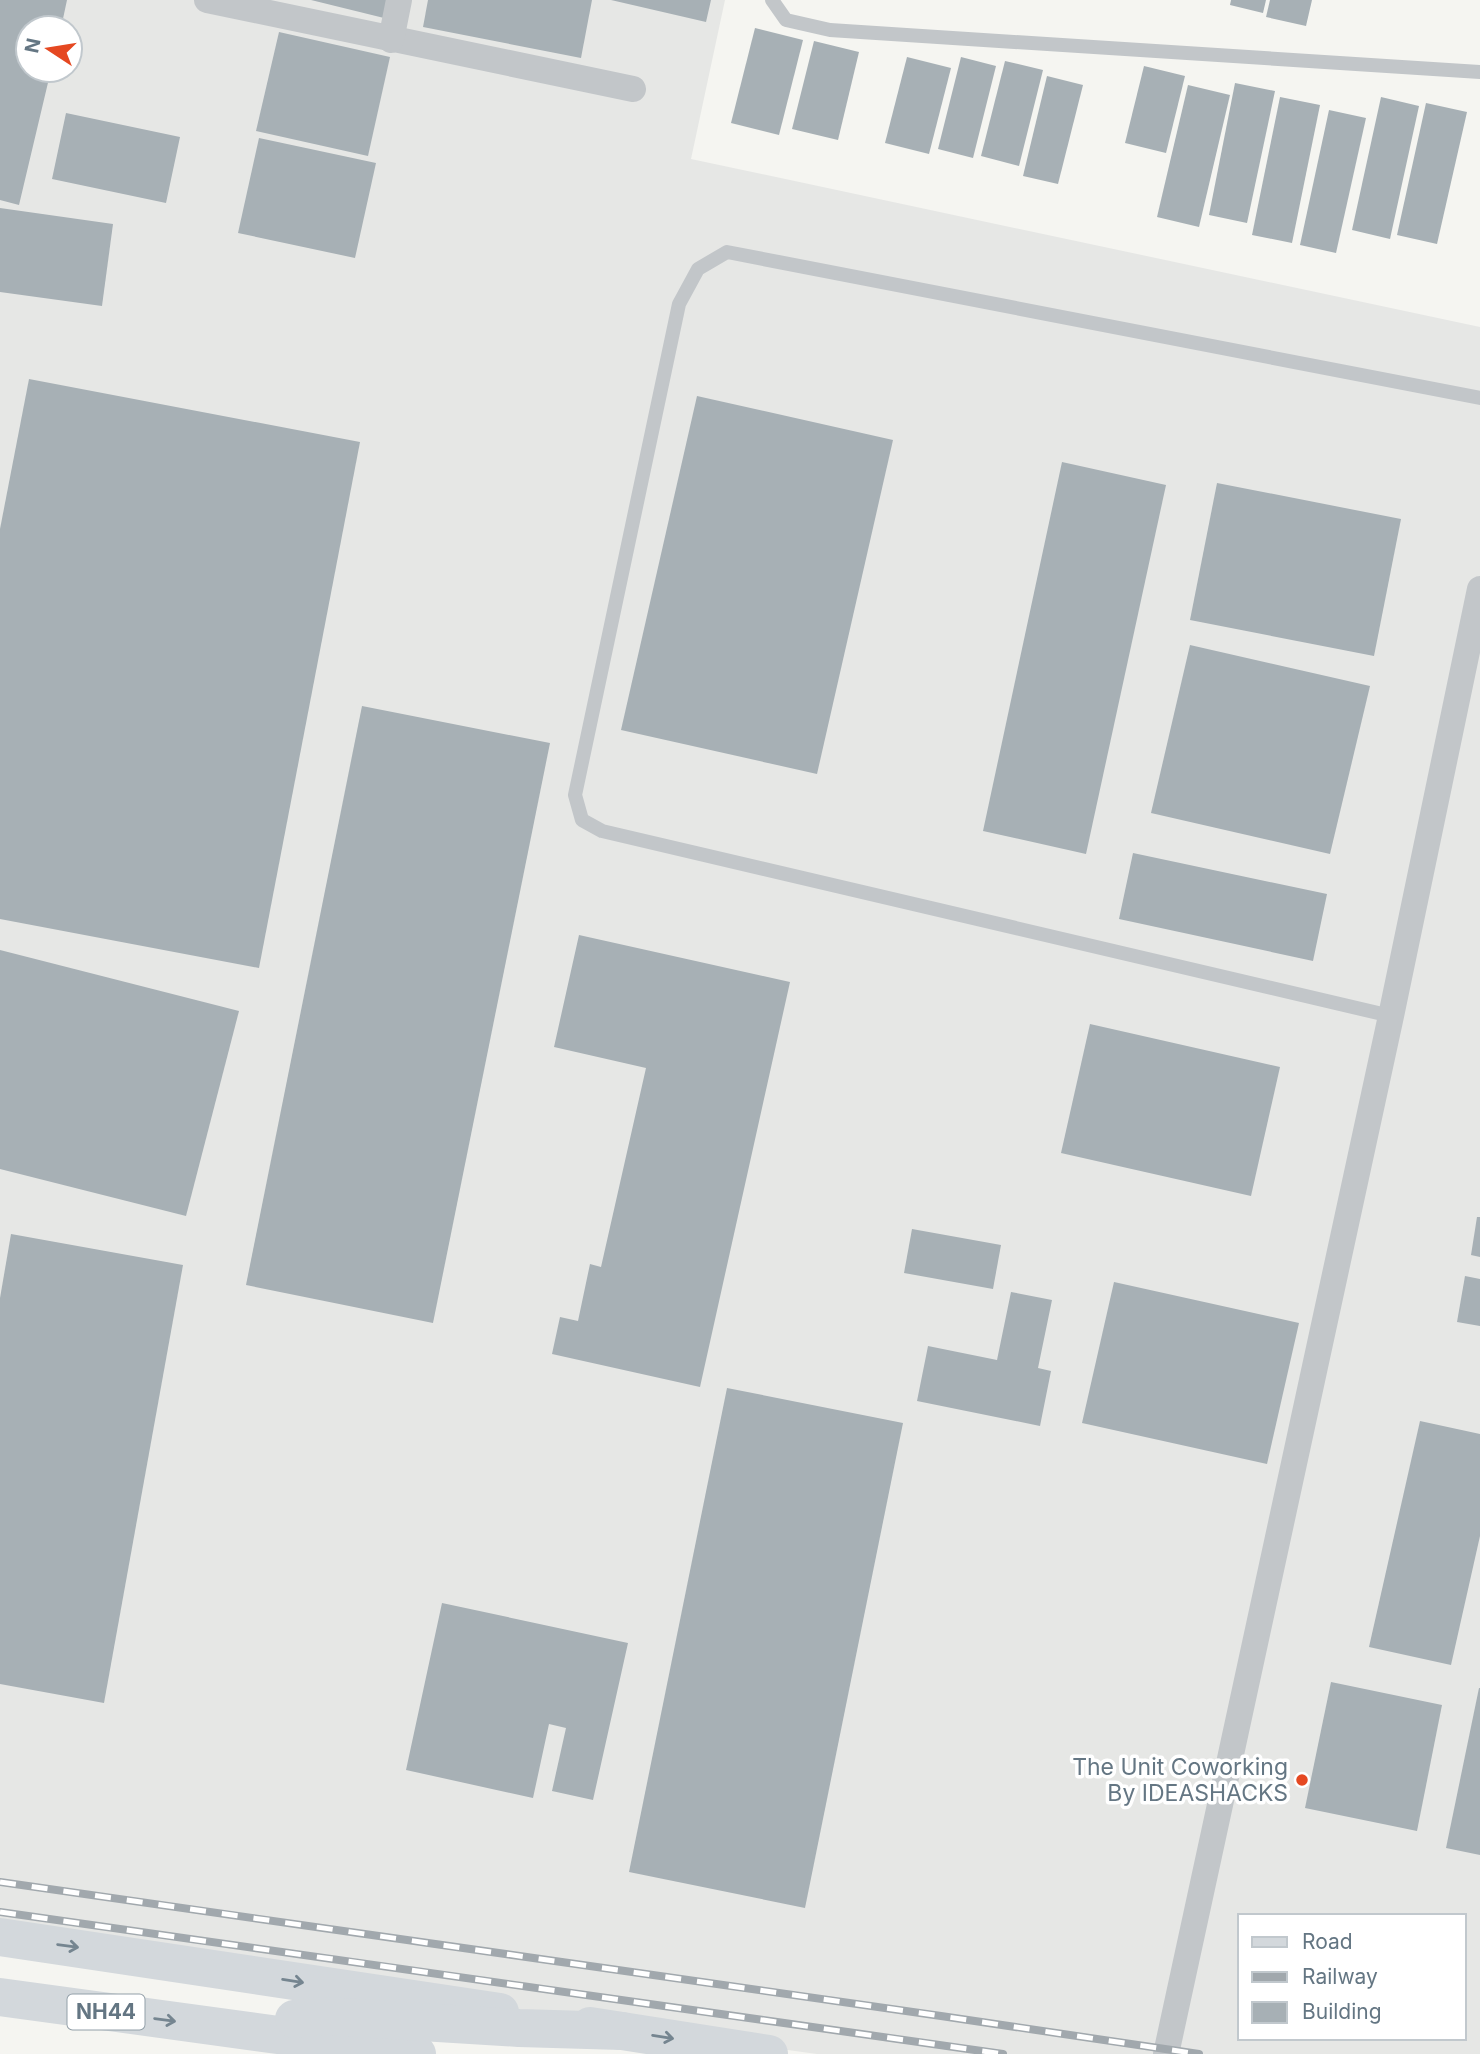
<svg xmlns="http://www.w3.org/2000/svg" width="1480" height="2054" viewBox="0 0 1480 2054" font-family="Inter,sans-serif">
	<rect width="100%" height="100%" fill="#f5f5f1"/>
	<path fill="#e6e7e5" fill-rule="evenodd" d="M0 0H725L691 159 1480 327V2054H817L0 1944ZM28 28H70V70H28ZM1240 1916H1464V2038H1240Z"/>
	<g fill="#a7b0b5">
		<path d="M0 0H67L61 28H28V70H51L19 205 0 200Z"/>
		<path d="M311 0H388L384 18Z"/>
		<path d="M428 0H592L581 58 423 27Z"/>
		<path d="M611 0H711L706 22Z"/>
		<path d="M1231 0H1266L1263 13 1230 5Z"/>
		<path d="M1270 0H1312L1306 26 1266 17Z"/>
		<path d="M755 28 803 40 779 135 731 123Z"/>
		<path d="M279 32 390 57 368 156 256 131Z"/>
		<path d="M814 41 859 52 838 140 792 129Z"/>
		<path d="M907 57 951 68 929 154 885 143Z"/>
		<path d="M961 57 996 66 973 158 938 149Z"/>
		<path d="M1005 61 1043 70 1019 166 981 156Z"/>
		<path d="M1144 66 1185 76 1166 153 1125 143Z"/>
		<path d="M1047 76 1083 85 1058 184 1023 176Z"/>
		<path d="M1235 83 1275 91 1247 223 1209 215Z"/>
		<path d="M1188 85 1230 95 1199 227 1157 217Z"/>
		<path d="M1280 97 1320 105 1292 243 1252 235Z"/>
		<path d="M1381 97 1419 106 1390 239 1352 230Z"/>
		<path d="M1426 103 1467 112 1437 244 1397 235Z"/>
		<path d="M1329 110 1366 118 1336 253 1300 245Z"/>
		<path d="M66 113 180 137 166 203 52 179Z"/>
		<path d="M259 138 376 163 355 258 238 233Z"/>
		<path d="M0 208 113 224 102 306 0 292Z"/>
		<path d="M29 379 360 442 259 968 0 919V529Z"/>
		<path d="M697 396 893 440 817 774 621 730Z"/>
		<path d="M1062 462 1166 485 1086 854 983 831Z"/>
		<path d="M1217 483 1401 519 1374 656 1190 620Z"/>
		<path d="M1190 645 1370 686 1330 854 1151 813Z"/>
		<path d="M362 706 550 743 433 1323 246 1285Z"/>
		<path d="M1133 853 1327 894 1313 961 1119 919Z"/>
		<path d="M579 935 790 982 700 1387 552 1354 560 1317 578 1321 590 1264 601 1267 646 1068 554 1047Z"/>
		<path d="M0 950 239 1011 186 1216 0 1169Z"/>
		<path d="M1090 1024 1280 1067 1251 1196 1061 1153Z"/>
		<path d="M1477 1217H1480V1257L1471 1255Z"/>
		<path d="M912 1229 1001 1245 993 1289 904 1273Z"/>
		<path d="M11 1234 183 1265 104 1703 0 1684V1298Z"/>
		<path d="M1465 1276 1480 1279V1326L1457 1322Z"/>
		<path d="M1114 1282 1299 1323 1267 1464 1082 1423Z"/>
		<path d="M1011 1292 1052 1300 1038 1368 1051 1371 1040 1426 917 1401 928 1346 997 1360Z"/>
		<path d="M727 1388 903 1423 805 1908 629 1872Z"/>
		<path d="M1420 1421 1480 1434V1536L1451 1665 1369 1647Z"/>
		<path d="M442 1603 628 1643 593 1800 552 1791 566 1728 549 1724 533 1798 406 1770Z"/>
		<path d="M1331 1682 1442 1705 1417 1831 1305 1808Z"/>
		<path d="M1479 1688H1480V1855L1446 1848Z"/>
	</g>
	<g fill="none" stroke-linecap="round" stroke-linejoin="round">
		<g stroke="#c2c6c9" stroke-width="14">
			<path d="M772 0 786 20 830 30 1480 72"/>
			<path d="M1391 1016 602 831 582 820 575 795 679 304 698 269 727 252 1480 398"/>
		</g>
		<g stroke="#c2c6c9" stroke-width="26">
			<path d="M207 0 633 89"/>
			<path d="M391 40 399 0"/>
			<path d="M1166 2054 1391 1016 1480 589"/>
		</g>
		<g stroke="#d3d8dc" stroke-width="38">
			<path d="M0 1937 500 2012"/>
			<path d="M590 2026 769 2054"/>
		</g>
		<g stroke="#d3d8dc" stroke-width="38">
			<path d="M0 1997 417 2054"/>
			<path d="M294 2019 324 2016 519 2028 622 2031"/>
		</g>
		<g stroke="#a1a8ad" stroke-width="8">
			<g id="rail">
				<path d="M0 1882 941 2016 1199 2054"/>
				<path d="M0 1912 1003 2054"/>
			</g>
		</g>
		<use href="#rail" stroke="#fff" stroke-width="5" stroke-dasharray="16" stroke-linecap="butt"/>
	</g>
	<defs><path id="oneway-shaft" d="M-6 0H5M1.5-3L5.5 0L1.5 3" fill="none" stroke-width="1.6" stroke-linecap="round" stroke-linejoin="round" transform="scale(1.75)"/></defs>
	<g stroke="#758590">
		<use href="#oneway-shaft" transform="translate(68 1946) rotate(8)"/>
		<use href="#oneway-shaft" transform="translate(293 1981) rotate(9)"/>
		<use href="#oneway-shaft" transform="translate(165 2020) rotate(8)"/>
		<use href="#oneway-shaft" transform="translate(663 2037) rotate(9)"/>
	</g>
	<circle fill="#e54821" stroke="#fff" stroke-width="2.5" cx="1302" cy="1780" r="7"/>
	<g text-anchor="middle" stroke-width="7" stroke-linejoin="round" paint-order="stroke">
		<rect fill="#fff" stroke="#929fa8" stroke-width="2" x="67.5" y="1994.5" width="77" height="35" rx="5"/>
		<g font-size="21" font-weight="bold" fill="#647683">
			<text x="106" y="2019">NH44</text>
		</g>
		<g font-size="23" fill="#647683" stroke="#fff" text-anchor="end">
			<text x="1288" y="1775">The Unit Coworking<tspan x="1288" dy="26">By IDEASHACKS</tspan></text>
		</g>
	</g>
	<rect x="1238" y="1914" width="228" height="126" fill="#ffffff" stroke="#c1c8cd" stroke-width="2"/>
	<rect x="1252" y="1937" width="35" height="10" fill="#d3d8dc" stroke="#c1c8cd" stroke-width="2"/>
	<text x="1302" y="1949" font-size="21" fill="#647683">Road</text>
	<rect x="1252" y="1972" width="35" height="10" fill="#a1a8ad" stroke="#c1c8cd" stroke-width="2"/>
	<text x="1302" y="1984" font-size="21" fill="#647683">Railway</text>
	<rect x="1252" y="2002" width="35" height="21" fill="#a7b0b5" stroke="#c1c8cd" stroke-width="2"/>
	<text x="1302" y="2019" font-size="21" fill="#647683">Building</text>
	<g transform="translate(49 49) rotate(282)"><circle r="33" fill="#ffffff" stroke="#c1c8cd" stroke-width="2"/>
	<path d="M0-5L12 26L0 18L-12 26Z" fill="#e54821"/>
	<text y="-10" font-size="19" font-weight="bold" text-anchor="middle" fill="#647683">N</text>
	</g>
</svg>
